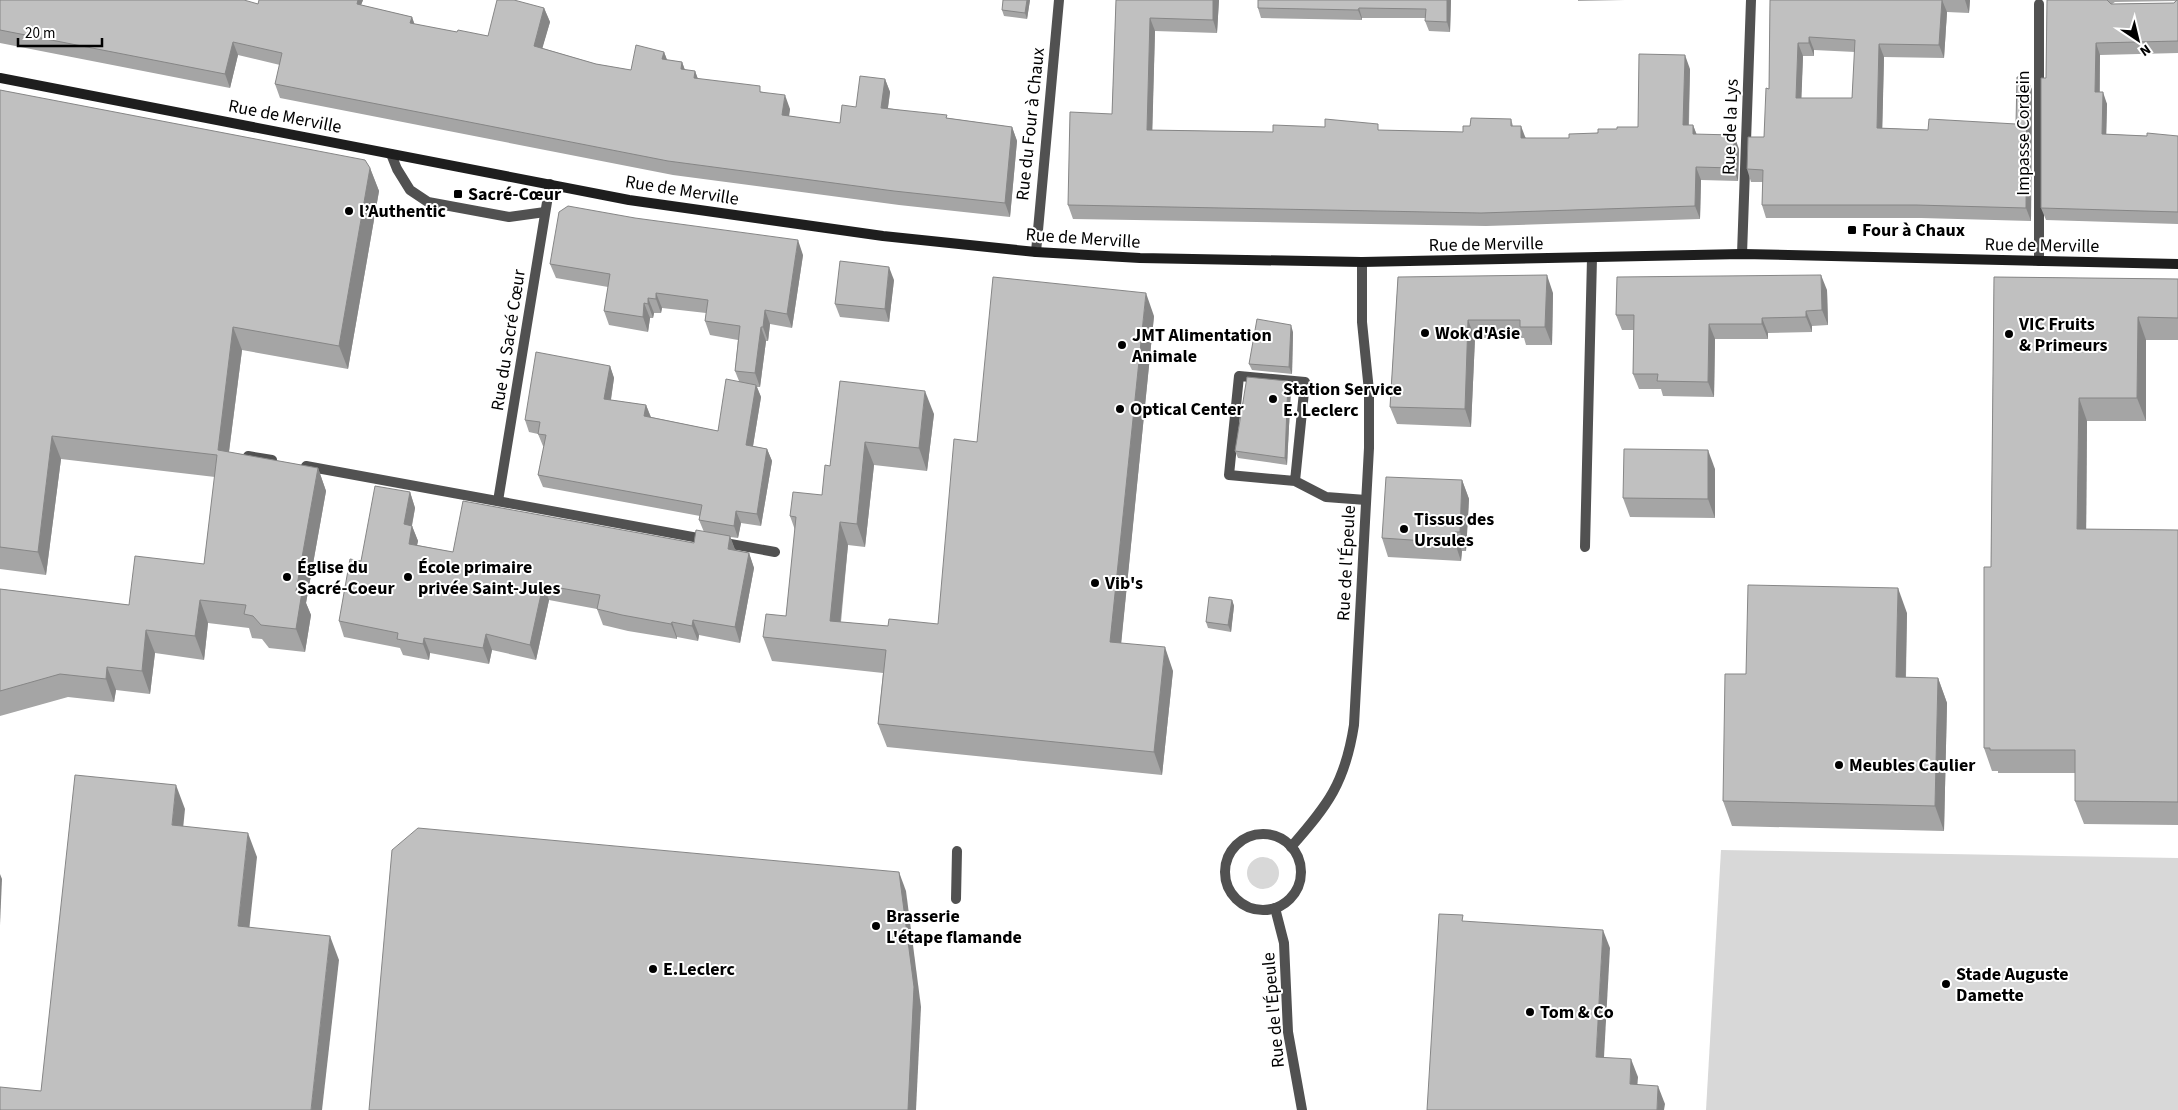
<svg xmlns="http://www.w3.org/2000/svg" width="2178" height="1110" viewBox="0 0 2178 1110" font-family="'Source Sans 3',sans-serif">
	<rect width="100%" height="100%" fill="#fff"/>
	<g fill="#d8d8d8">
		<path d="M1721 850 2178 858V1110H1706Z"/>
		<circle cx="1263" cy="873" r="16"/>
	</g>
	<g fill="none" stroke-linecap="round" stroke-linejoin="round">
		<g stroke="#515151" stroke-width="10">
			<path d="M391 154 397 169 410 190 428 202 509 217 545 212"/>
			<path d="M1295 481 1305 382 1239 376 1229 475 1295 481 1326 497 1366 500"/>
			<path d="M1585 547 1592 258"/>
			<path d="M956 899 957 851"/>
		</g>
		<g stroke="#515151" stroke-width="10">
			<path d="M2039 4V261"/>
			<path d="M1036 252 1059 0"/>
			<path d="M1742 254 1751 0"/>
			<path d="M248 456 272 460"/>
			<path d="M306 466 775 552"/>
			<path d="M498 501 550 184"/>
			<circle cx="1263" cy="872" r="38"/>
			<path d="M1291 847C1328 805 1345 783 1354 725L1369 448V391L1362 322V262"/>
			<path d="M1275 908 1284 943 1288 1032 1302 1110"/>
		</g>
		<path stroke="#1e1e1e" stroke-width="10" d="M0 78 629 200 883 236 1036 252 1140 258 1362 262 1742 254 2178 264"/>
	</g>
	<g fill="#a5a5a5" fill-rule="evenodd">
		<path d="M0 0 258 4 259 0H363L361 5 412 17 414 24 457 32 488 36 544 8 550 22 542 48 596 64 631 70 664 52 667 60 682 62 685 70 695 71 698 79 763 92 790 109 789 116 840 123 885 79 890 92 888 108 948 118 1012 127 1017 141 1010 217 899 205 673 175 280 98 275 84 280 65 238 55 230 88 0 43Z"/>
		<path d="M1030 0 1027 19 1004 16 1002 10Z"/>
		<path d="M1116 0H1219L1217 33 1155 31 1152 130 1273 132 1381 130 1463 132 1470 126 1511 119 1513 126 1526 138H1569L1617 129 1638 127 1690 69 1689 125H1693L1697 135 1739 149 1738 181 1701 180 1700 219 1486 226 1073 219 1068 205 1112 114Z"/>
		<path d="M1451 0 1450 32 1429 31 1425 21 1426 18H1362V20L1261 18 1258 8Z"/>
		<path d="M1578 0H1625L1578 1Z"/>
		<path d="M1770 0H1970L1969 13 1947 12 1944 58 1884 57 1882 128 1928 130 2016 124 2027 77 2032 90 2031 221 1921 218H1766L1762 205 1763 182H1751L1747 169 1764 137 1769 89ZM1814 50 1855 52 1852 98H1801L1803 56H1814Z"/>
		<path d="M2047 0H2178V53L2100 55V92L2107 104 2106 134 2147 136H2178V224L2046 220 2041 208 2046 78ZM2175 1 2174 3 2112 4 2115 2Z"/>
		<path d="M0 90 370 168 379 191 348 369 242 350 229 452 318 468 326 491 306 603 311 615 305 652 269 648 262 639 252 638 249 628 208 623 204 660 155 653 150 694 116 690 114 702 68 697 0 716V589L129 605 204 564 215 477 61 459 46 575 0 569Z"/>
		<path d="M803 255 792 328 770 324 768 341H766L760 387H757L761 397 753 446 767 449 772 461 761 526 741 523 738 538 730 537 735 550 749 553 754 568 740 643 699 635 698 641 677 637V639L628 631 603 625 597 609 549 600 536 660 492 650 489 664 430 653 429 660 403 655 400 648 344 637 339 621 361 561 410 492 415 508 412 526 418 541 417 545 453 552 694 543 704 532 699 520 700 516 543 487 538 475 544 446H543L538 434 529 432 525 420 610 366 614 378 611 400 646 405 651 417 718 431 739 381 735 371 738 340 710 335 705 321 706 313 662 308 661 313H654L653 318H650L648 332 609 325 604 311 608 287 556 278 550 264Z"/>
		<path d="M1398 277 1553 293 1552 345H1526L1524 338H1475L1471 427 1397 424 1390 407Z"/>
		<path d="M1994 277 2178 279V340H2146V421H2087L2086 529 2178 530V825L2084 824 2075 801V773H1998V771H1992L1984 748 1991 567Z"/>
		<path d="M894 280 889 322 840 317 835 304Z"/>
		<path d="M1827 290 1828 325 1812 326V332L1768 333V339H1715L1714 397 1663 396 1661 389H1639L1633 374 1634 330H1622L1616 315Z"/>
		<path d="M1154 316 1121 643 1173 671 1162 775 887 747 878 724 883 673 772 661 763 637 786 616 795 530 790 516 822 495 830 466 840 381 934 414 927 471 874 465 865 547 848 545 841 622 888 626 938 624 977 442Z"/>
		<path d="M1293 332 1292 374 1252 370 1249 364Z"/>
		<path d="M1291 388 1287 465 1238 458 1235 451Z"/>
		<path d="M1715 469V518L1630 517 1623 498Z"/>
		<path d="M1462 480 1469 499 1466 551H1462L1461 561 1388 557 1382 538Z"/>
		<path d="M1232 600 1234 606 1231 632 1208 628 1206 622Z"/>
		<path d="M1907 613 1906 678H1938L1947 703 1944 831 1732 826 1723 801 1746 674Z"/>
	</g>
	<g fill="#868686">
		<path d="M356 0H363L361 5 362 18Z"/>
		<path d="M1027 0H1030L1027 19 1025 13Z"/>
		<path d="M1213 0H1219L1217 33 1213 20Z"/>
		<path d="M1447 0H1451L1450 32 1447 22Z"/>
		<path d="M1942 0 1947 12 1944 58 1939 45Z"/>
		<path d="M1965 0H1970L1969 13Z"/>
		<path d="M544 8 550 22 539 60 534 46Z"/>
		<path d="M1359 8 1362 18V20L1358 10Z"/>
		<path d="M412 17 417 31 410 23Z"/>
		<path d="M1150 18 1155 31 1152 143 1147 130Z"/>
		<path d="M1809 37 1814 50V56L1809 43Z"/>
		<path d="M233 42 238 55 230 88 225 74Z"/>
		<path d="M1798 43 1803 56 1801 111 1796 98Z"/>
		<path d="M2096 43 2100 55 2099 104 2095 92Z"/>
		<path d="M1879 44 1884 57 1882 141 1877 128Z"/>
		<path d="M664 52 669 65 662 59Z"/>
		<path d="M1685 55 1690 69 1688 139 1683 125Z"/>
		<path d="M682 62 687 76 681 69Z"/>
		<path d="M695 71 700 85 694 78Z"/>
		<path d="M2027 77 2032 90 2031 221 2026 208Z"/>
		<path d="M885 79 890 92 886 121 881 108Z"/>
		<path d="M2103 92 2107 104 2106 146 2102 134Z"/>
		<path d="M785 95 790 109 787 129 782 115Z"/>
		<path d="M1693 125 1698 139 1693 134Z"/>
		<path d="M1521 126 1526 139 1521 138Z"/>
		<path d="M1012 127 1017 141 1010 217 1005 203Z"/>
		<path d="M1734 135 1739 149 1738 181 1733 168Z"/>
		<path d="M1696 167 1701 180 1700 219 1695 206Z"/>
		<path d="M370 168 379 191 348 369 339 346Z"/>
		<path d="M798 240 803 255 792 328 787 314Z"/>
		<path d="M889 267 894 280 889 322 885 309Z"/>
		<path d="M1547 275 1553 293 1552 345 1545 327Z"/>
		<path d="M1821 275 1827 290 1828 325 1822 310Z"/>
		<path d="M656 293 662 308 661 313 656 299Z"/>
		<path d="M1146 293 1154 316 1119 665 1110 642Z"/>
		<path d="M648 298 654 313 653 318 648 304Z"/>
		<path d="M644 303 650 318 648 332 643 317Z"/>
		<path d="M765 310 770 324 768 341 763 327Z"/>
		<path d="M1806 311 1812 326V332L1806 317Z"/>
		<path d="M2138 317 2146 340V421L2137 398Z"/>
		<path d="M1762 318 1768 333V339L1762 324Z"/>
		<path d="M1468 320 1475 338 1471 427 1465 409Z"/>
		<path d="M1709 324 1715 339 1714 397 1708 382Z"/>
		<path d="M1291 325 1293 332 1292 374 1289 367Z"/>
		<path d="M233 327 242 350 226 474 218 450Z"/>
		<path d="M761 327 766 341 760 387 755 373Z"/>
		<path d="M610 366 614 378 609 411 604 399Z"/>
		<path d="M1288 381 1291 388 1287 465 1285 458Z"/>
		<path d="M756 385 761 397 751 458 746 445Z"/>
		<path d="M925 391 934 414 927 471 919 448Z"/>
		<path d="M2079 398 2087 421 2086 552 2077 529Z"/>
		<path d="M646 405 651 418 644 416Z"/>
		<path d="M52 436 61 459 46 575 38 552Z"/>
		<path d="M865 442 874 465 865 547 857 524Z"/>
		<path d="M767 449 772 461 761 526 757 514Z"/>
		<path d="M1708 450 1715 469V518L1708 499Z"/>
		<path d="M318 468 326 491 306 603 311 615 305 652 296 629V591Z"/>
		<path d="M1462 480 1469 499 1466 551 1460 532Z"/>
		<path d="M410 492 415 508 409 540 404 524Z"/>
		<path d="M736 511 741 523 738 538 734 526Z"/>
		<path d="M840 522 848 545 838 644 830 621Z"/>
		<path d="M412 526 418 541 414 559 409 544Z"/>
		<path d="M1455 532 1462 551 1461 561 1455 543Z"/>
		<path d="M730 536 736 552 728 549Z"/>
		<path d="M749 553 754 568 740 643 735 627Z"/>
		<path d="M543 585 549 600 536 660 530 645Z"/>
		<path d="M1898 588 1907 613 1905 702 1896 677Z"/>
		<path d="M200 600 208 623 204 660 195 636Z"/>
		<path d="M1232 600 1234 606 1231 632 1228 625Z"/>
		<path d="M693 620 699 635 698 641 692 626Z"/>
		<path d="M672 622 677 637V639L671 624Z"/>
		<path d="M146 630 155 653 150 694 142 671Z"/>
		<path d="M486 634 492 650 489 664 483 648Z"/>
		<path d="M424 638 430 653 429 660 423 644Z"/>
		<path d="M1165 647 1173 671 1162 775 1154 752Z"/>
		<path d="M107 667 116 690 114 702 106 679Z"/>
		<path d="M1938 678 1947 703 1944 831 1935 806Z"/>
		<path d="M176 785 185 809 181 849 172 825Z"/>
		<path d="M248 833 257 857 247 950 238 926Z"/>
		<path d="M899 872 906 891 921 1007 916 1110H908Z"/>
		<path d="M0 874 2 879 0 925Z"/>
		<path d="M1603 930 1610 948 1603 1075 1596 1057Z"/>
		<path d="M330 936 339 960 322 1110H311Z"/>
		<path d="M1631 1059 1638 1077 1636 1103 1630 1084Z"/>
		<path d="M1658 1086 1665 1104 1664 1110H1657Z"/>
	</g>
	<g fill="#c0c0c0" stroke="#868686" fill-rule="evenodd">
		<path d="M0 0H244L258 4 259 0H358L357 4 412 17 410 23 457 32 458 30 488 36 497 0H514L544 8 534 46 596 64 631 70 636 45 664 52 662 59 682 62 681 69 695 71 694 78 760 86V92L785 95 782 115 840 123 842 105 856 107 860 76 885 79 881 108 947 115 946 118 1012 127 1005 203 894 191 668 161 275 84 282 53 233 42 225 74 0 30Z"/>
		<path d="M1003 0H1027L1025 13 1002 10Z"/>
		<path d="M1116 0H1213V20L1150 18 1147 130 1273 132V125L1325 127V119L1378 124V130L1463 132V126H1470L1471 118 1511 119V126H1521V138H1569V134L1598 133V129H1617V127H1638L1639 54 1685 55 1683 125H1693V134L1734 135 1733 168 1696 167 1695 206 1481 213 1068 205 1070 112 1112 114Z"/>
		<path d="M1258 0H1447V22L1425 21 1426 9 1359 8 1358 10 1258 8Z"/>
		<path d="M1770 0H1942L1939 45 1879 44 1877 128 1928 130 1929 119 2016 124 2017 77H2027L2026 208 1916 205H1762L1763 170 1747 169 1748 137H1764L1766 88 1769 89ZM1809 37 1855 40 1852 98H1796L1798 43H1809Z"/>
		<path d="M2047 0H2107L2111 4 2174 3 2177 0H2178V41L2096 43 2095 92H2103L2102 134 2147 136V133L2178 136V212L2041 208V78H2046Z"/>
		<path d="M0 90 365 160 370 168 339 346 233 327 218 450 318 468 296 591 302 592 296 629 261 625 253 616 244 614 246 605 200 600 195 636 146 630 142 671 107 667 106 679 60 674 0 691V589L129 605 135 556 204 564 217 455 52 436 38 552 0 547Z"/>
		<path d="M568 206 635 218 798 240 787 314 765 310 763 327H761L755 373 735 371 740 326 705 321 708 300 656 293V299L648 298V304L644 303 643 317 604 311 610 274 550 264 559 212Z"/>
		<path d="M840 261 889 267 885 309 835 304Z"/>
		<path d="M1547 275 1545 327H1520V320H1468L1465 409 1390 407 1398 277Z"/>
		<path d="M1821 275 1822 310 1806 311V317L1762 318V324H1709L1708 382 1657 381 1658 374H1633L1634 315H1616L1617 277Z"/>
		<path d="M993 277 1146 293 1110 642 1165 647 1154 752 878 724 886 650 763 637 766 614 786 616 796 517 790 516 793 492 822 495 825 465 830 466 840 381 925 391 919 448 865 442 857 524 840 522 830 621 888 626 889 619 938 624 954 439 977 442Z"/>
		<path d="M1994 277 2178 279V318L2138 317 2137 398H2079L2077 529 2178 530V802L2075 801V750H1990V748H1984V567H1991Z"/>
		<path d="M1257 319 1291 325 1289 367 1249 364Z"/>
		<path d="M536 352 610 366 604 399 646 405 644 416 718 431 726 379 756 385 746 445 767 449 757 514 736 511 734 526 699 520 702 505 538 475 546 435 538 434 540 422 525 420Z"/>
		<path d="M1247 377 1288 381 1285 458 1235 451Z"/>
		<path d="M1624 449 1708 450V499L1623 498Z"/>
		<path d="M1386 477 1462 480 1460 532H1455V543L1382 538Z"/>
		<path d="M375 486 410 492 404 524 412 526 409 544 453 552 463 501 694 543 696 530 730 536 728 549 749 553 735 627 693 620 692 626 672 622 671 624 622 615 597 609 600 595 543 585 530 645 486 634 483 648 424 638 423 644 397 639 398 633 339 621 350 559 361 561Z"/>
		<path d="M1748 585 1898 588 1896 677 1938 678 1935 806 1723 801 1725 674H1746Z"/>
		<path d="M1209 597 1232 600 1228 625 1206 622Z"/>
		<path d="M75 775 176 785 172 825 248 833 238 926 330 936 311 1110H0V1087L41 1091Z"/>
		<path d="M418 828 899 872 914 987 908 1110H369L392 850Z"/>
		<path d="M1439 914 1463 915 1462 921 1603 930 1596 1057 1631 1059 1630 1084 1658 1086 1657 1110H1427Z"/>
	</g>
	<g fill="#000" stroke="#fff" stroke-width="2">
		<rect x="453" y="189" width="10" height="10" rx="2.5"/>
		<circle cx="349" cy="211" r="5"/>
		<rect x="1847" y="225" width="10" height="10" rx="2.5"/>
		<circle cx="1425" cy="333" r="5"/>
		<circle cx="2009" cy="334" r="5"/>
		<circle cx="1122" cy="345" r="5"/>
		<circle cx="1273" cy="399" r="5"/>
		<circle cx="1120" cy="409" r="5"/>
		<circle cx="1404" cy="529" r="5"/>
		<circle cx="287" cy="577" r="5"/>
		<circle cx="408" cy="577" r="5"/>
		<circle cx="1095" cy="583" r="5"/>
		<circle cx="1839" cy="765" r="5"/>
		<circle cx="876" cy="926" r="5"/>
		<circle cx="653" cy="969" r="5"/>
		<circle cx="1946" cy="984" r="5"/>
		<circle cx="1530" cy="1012" r="5"/>
	</g>
	<g text-anchor="middle" stroke-width="4" stroke-linejoin="round" paint-order="stroke">
		<g font-size="18" fill="#000" stroke="#fff">
			<text transform="translate(285 116) rotate(11)" y="6">Rue de Merville</text>
			<text transform="translate(1030 124) rotate(-84)" y="6">Rue du Four à Chaux</text>
			<text transform="translate(1730 127) rotate(-88)" y="6">Rue de la Lys</text>
			<text transform="translate(2023 133) rotate(-90)" y="6">Impasse Cordein</text>
			<text transform="translate(682 190) rotate(9)" y="6">Rue de Merville</text>
			<text transform="translate(1083 238) rotate(4)" y="6">Rue de Merville</text>
			<text transform="translate(1486 244) rotate(-1)" y="6">Rue de Merville</text>
			<text transform="translate(2042 245) rotate(1)" y="6">Rue de Merville</text>
			<text transform="translate(508 340) rotate(-81)" y="6">Rue du Sacré Cœur</text>
			<text transform="translate(1346 563) rotate(-87)" y="6">Rue de l'Épeule</text>
			<text transform="translate(1273 1010) rotate(-95)" y="6">Rue de l'Épeule</text>
		</g>
		<g font-size="18" font-weight="bold" fill="#000" stroke="#fff" text-anchor="start">
			<text x="468" y="200">Sacré-Cœur</text>
			<text x="359" y="217">l’Authentic</text>
			<text x="1862" y="236">Four à Chaux</text>
			<text x="2019" y="330">VIC Fruits<tspan x="2019" dy="21">&amp; Primeurs</tspan></text>
			<text x="1435" y="339">Wok d'Asie</text>
			<text x="1132" y="341">JMT Alimentation<tspan x="1132" dy="21">Animale</tspan></text>
			<text x="1283" y="395">Station Service<tspan x="1283" dy="21">E. Leclerc</tspan></text>
			<text x="1130" y="415">Optical Center</text>
			<text x="1414" y="525">Tissus des<tspan x="1414" dy="21">Ursules</tspan></text>
			<text x="297" y="573">Église du<tspan x="297" dy="21">Sacré-Coeur</tspan></text>
			<text x="418" y="573">École primaire<tspan x="418" dy="21">privée Saint-Jules</tspan></text>
			<text x="1105" y="589">Vib's</text>
			<text x="1849" y="771">Meubles Caulier</text>
			<text x="886" y="922">Brasserie<tspan x="886" dy="21">L'étape flamande</tspan></text>
			<text x="663" y="975">E.Leclerc</text>
			<text x="1956" y="980">Stade Auguste<tspan x="1956" dy="21">Damette</tspan></text>
			<text x="1540" y="1018">Tom &amp; Co</text>
		</g>
	</g>
	<g transform="translate(2138 40) rotate(145)" stroke="#ffffff" stroke-width="4" paint-order="stroke">
	<path d="M0-4L9 19L0 12L-9 19Z" fill="#000000"/>
	<text y="-8" font-size="14" font-weight="bold" text-anchor="middle" fill="#000000">N</text>
	</g>
	<path d="M18 38v8h84v-8" fill="none" stroke="#000000" stroke-width="2.5"/>
	<text x="25" y="38" font-size="15" fill="#000000" stroke="#ffffff" stroke-width="4" paint-order="stroke">20 m</text>
</svg>
